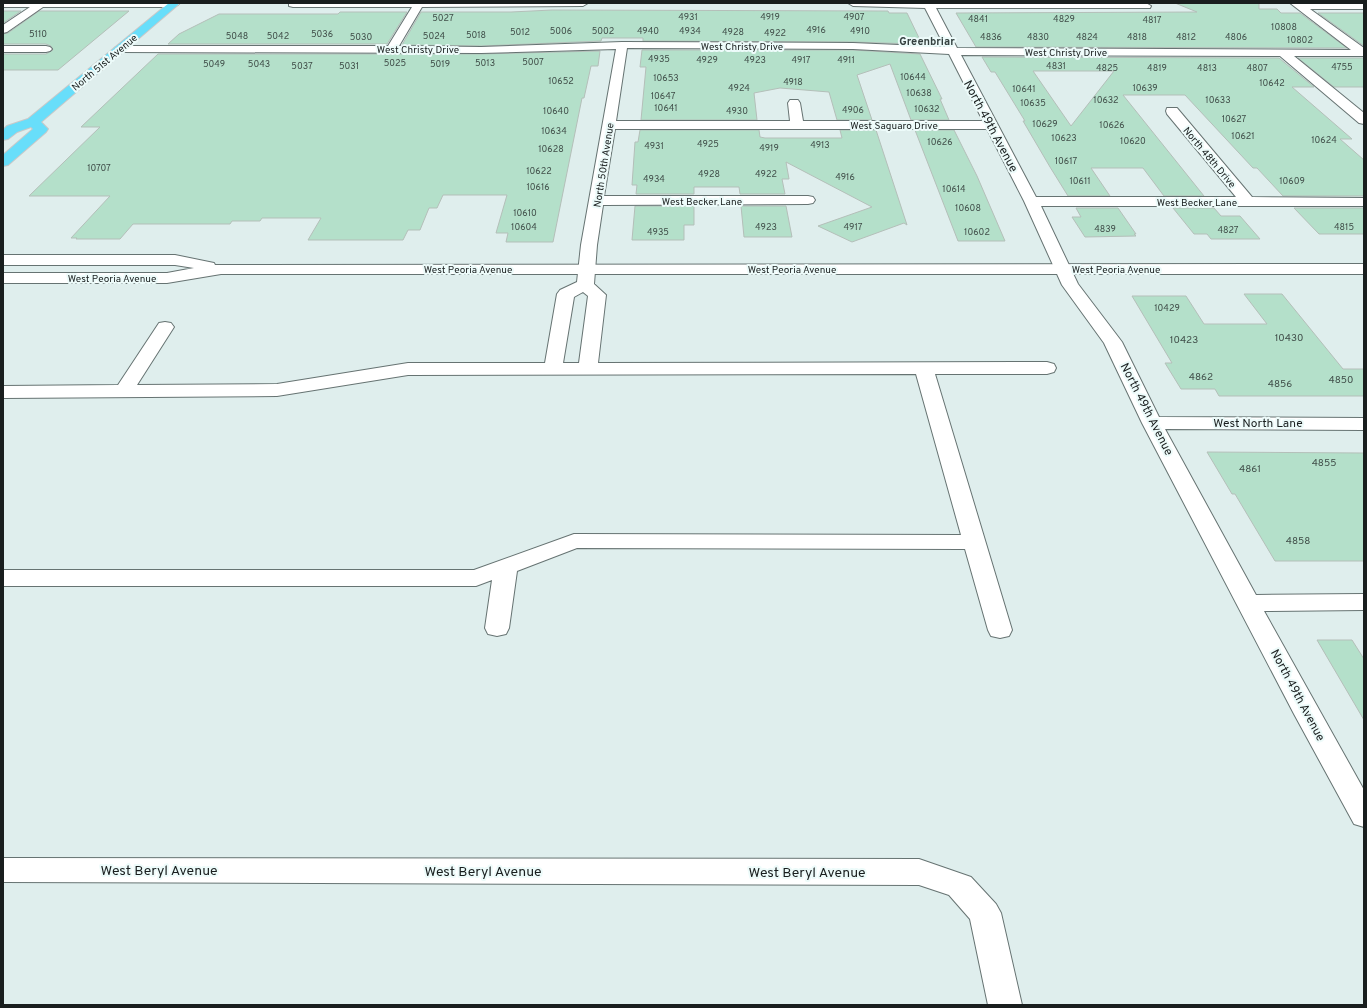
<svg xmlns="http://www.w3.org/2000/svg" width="1367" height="1008" viewBox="0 0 1367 1008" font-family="Overpass,sans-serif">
	<rect width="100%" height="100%" fill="#dfeeed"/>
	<g fill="#b4e0ca" stroke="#b4bfb9" fill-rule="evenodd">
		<path d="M1175 3H1259V9H1277L1281 13H1300L1347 48 976 47 956 13 1197 12Z"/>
		<path d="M552 10 888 11 889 13H907L920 40H913L915 44 853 42 643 41V38H602L601 41 481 46 402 45 421 12H511Z"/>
		<path d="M3 11H21L3 23Z"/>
		<path d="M39 11H129L58 70H3V54H46L53 50 51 46 46 44H3V34L8 33Z"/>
		<path d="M340 12H407L387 44H168L179 34 219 14H338Z"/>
		<path d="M1318 13H1364V46Z"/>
		<path d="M642 50H853L920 54 942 99H940L949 120H911L890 64 857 75 872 120H837L829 92 780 88 754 93 757 120H641L646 67H640Z"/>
		<path d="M600 51 598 66H591L584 98H582L553 242H506L508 233H496L507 195H443L437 208H429L420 230H408L403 240H308L321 218H262L260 221H232L230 224H133L120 239H76L77 238H71L110 196H29L100 127H81L158 54H481Z"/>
		<path d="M982 57 1279 58 1314 87H1292L1352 139H1340L1364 160V196H1283L1257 168H1253L1185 95H1123L1204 196H1164L1143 168H1091L1110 196H1068L1050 167 1023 121H1025L995 72H991ZM1033 71H1114L1071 126Z"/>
		<path d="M1298 58H1364V87H1334Z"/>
		<path d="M640 130H759L760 137 765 138H842L840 130H876L907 225 904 223 852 242 818 226 872 207 786 162 789 179H782L785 194H740L739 187H694V194H636L637 185H632L635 142H638Z"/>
		<path d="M915 130H954L977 176 1005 241H958Z"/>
		<path d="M635 206H694V225H684V240H632Z"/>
		<path d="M741 206H786L792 237H744Z"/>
		<path d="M1076 208H1118L1136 234H1134L1136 236 1085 237 1072 217H1081Z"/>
		<path d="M1173 208H1214L1221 216H1240L1260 239H1211L1207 234H1194Z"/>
		<path d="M1294 208H1364V234H1319Z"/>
		<path d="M1244 294H1282L1343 369H1364V396H1219L1215 389H1181L1165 363H1172L1132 296H1186L1204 324H1267Z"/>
		<path d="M1207 452 1364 453V561H1275L1235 494H1232Z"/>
		<path d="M1317 640H1352L1364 659V720Z"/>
	</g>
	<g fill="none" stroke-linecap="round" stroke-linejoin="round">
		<g stroke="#667372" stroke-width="2">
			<g id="minor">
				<path d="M3 3H178L179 4 174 7H43L7 32 3 33V25L30 7H3Z"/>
				<path d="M289 3H588L583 6 422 7 399 46 481 47 622 42 853 43 945 47 925 8 853 6 848 3H1146L1151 6 1150 8H936L957 48 1351 50 1290 3H1364V9H1310L1364 48V56H1294L1364 113V124L1359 123 1280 56 961 55 1036 197H1236L1167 114 1166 111 1167 108H1177L1252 197 1364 198V206H1041L1078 284 1122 342 1159 417 1364 418V430L1165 429 1256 595 1364 594V610L1264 611 1364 790V827L1354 824 1294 714 1142 423 1104 343 1062 285 1024 201 987 129H615L604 196H808L813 197 815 200 813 203 808 204 603 205 597 245 594 284 606 295 598 363 1047 362 1054 364 1056 368 1054 372 1047 374H935L1012 630 1009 636 1000 638 991 636 988 630 965 549 577 548 517 571 509 628 506 634 497 636 488 634 485 628 492 580 476 586H3V570H474L574 534 961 535 916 374 408 375 277 396 3 398V386L118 385 159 323 165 322 171 323 174 327 137 385 277 384 408 363H545L557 294 560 290 577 282 581 245 616 49 481 53 120 52 116 51 114 49 116 47 120 46H388L412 7H293L289 6ZM627 48 853 49 949 54 983 121H803L800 103 798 100H790L788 103 790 121H616ZM583 292 588 296 579 363H563L574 297Z"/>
				<path d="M3 46H46L50 47 52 49 50 51 46 52H3Z"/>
				<path d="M3 858 919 859 971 877 996 904 1001 913 1022 1005H988L970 919 949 895 919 885 3 882Z"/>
			</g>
		</g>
		<g stroke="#667372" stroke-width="2">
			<path id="secondary" d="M3 255H175L214 263 215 265 1364 264V274H221L167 283H3V273H167L194 268 175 265H3Z"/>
		</g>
		<g stroke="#c8c9c9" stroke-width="2">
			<path id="primary" d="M169 3H180L41 122 48 129 46 132 8 165 3 166V155L33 129 31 127 17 132 8 139 3 140V130L7 126 28 119Z"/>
		</g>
		<use href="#minor" fill="#fff" fill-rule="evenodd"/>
		<use href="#secondary" fill="#fff" fill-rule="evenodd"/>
		<use href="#primary" fill="#68defa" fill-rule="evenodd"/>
	</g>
	<g text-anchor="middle" stroke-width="4" stroke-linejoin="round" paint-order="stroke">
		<g font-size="9" fill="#404e49">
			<text x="688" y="20">4931</text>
			<text x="770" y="20">4919</text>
			<text x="854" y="20">4907</text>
			<text x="443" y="21">5027</text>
			<text x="978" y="22">4841</text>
			<text x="1064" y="22">4829</text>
			<text x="1152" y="23">4817</text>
			<text x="1284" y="30">10808</text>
			<text x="816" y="33">4916</text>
			<text x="561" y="34">5006</text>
			<text x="603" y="34">5002</text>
			<text x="648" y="34">4940</text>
			<text x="690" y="34">4934</text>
			<text x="860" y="34">4910</text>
			<text x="520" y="35">5012</text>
			<text x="733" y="35">4928</text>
			<text x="775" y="36">4922</text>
			<text x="38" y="37">5110</text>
			<text x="322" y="37">5036</text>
			<text x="476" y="38">5018</text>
			<text x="237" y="39">5048</text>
			<text x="278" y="39">5042</text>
			<text x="434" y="39">5024</text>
			<text x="361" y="40">5030</text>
			<text x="991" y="40">4836</text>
			<text x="1038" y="40">4830</text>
			<text x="1087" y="40">4824</text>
			<text x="1137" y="40">4818</text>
			<text x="1186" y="40">4812</text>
			<text x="1236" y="40">4806</text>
			<text x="1300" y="43">10802</text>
			<text x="659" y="62">4935</text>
			<text x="707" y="63">4929</text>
			<text x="755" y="63">4923</text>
			<text x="801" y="63">4917</text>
			<text x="846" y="63">4911</text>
			<text x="533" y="65">5007</text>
			<text x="395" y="66">5025</text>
			<text x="485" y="66">5013</text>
			<text x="214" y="67">5049</text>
			<text x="259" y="67">5043</text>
			<text x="440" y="67">5019</text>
			<text x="302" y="69">5037</text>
			<text x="349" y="69">5031</text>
			<text x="1056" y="69">4831</text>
			<text x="1342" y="70">4755</text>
			<text x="1107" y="71">4825</text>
			<text x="1157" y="71">4819</text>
			<text x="1207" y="71">4813</text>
			<text x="1257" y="71">4807</text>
			<text x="913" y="80">10644</text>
			<text x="666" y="81">10653</text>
			<text x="561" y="84">10652</text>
			<text x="793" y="85">4918</text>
			<text x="1272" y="86">10642</text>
			<text x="739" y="91">4924</text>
			<text x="1145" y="91">10639</text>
			<text x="1024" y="92">10641</text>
			<text x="919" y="96">10638</text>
			<text x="663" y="99">10647</text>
			<text x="1106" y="103">10632</text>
			<text x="1218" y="103">10633</text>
			<text x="1033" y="106">10635</text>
			<text x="666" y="111">10641</text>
			<text x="927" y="112">10632</text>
			<text x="853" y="113">4906</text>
			<text x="556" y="114">10640</text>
			<text x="737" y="114">4930</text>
			<text x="1234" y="122">10627</text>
			<text x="1045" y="127">10629</text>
			<text x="1112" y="128">10626</text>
			<text x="554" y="134">10634</text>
			<text x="1243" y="139">10621</text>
			<text x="1064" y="141">10623</text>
			<text x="1324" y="143">10624</text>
			<text x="1133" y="144">10620</text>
			<text x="940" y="145">10626</text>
			<text x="708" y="147">4925</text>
			<text x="820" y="148">4913</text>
			<text x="654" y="149">4931</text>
			<text x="769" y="151">4919</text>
			<text x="551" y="152">10628</text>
			<text x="1066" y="164">10617</text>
			<text x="99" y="171">10707</text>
			<text x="539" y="174">10622</text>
			<text x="709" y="177">4928</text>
			<text x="766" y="177">4922</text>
			<text x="845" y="180">4916</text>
			<text x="654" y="182">4934</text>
			<text x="1080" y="184">10611</text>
			<text x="1292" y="184">10609</text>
			<text x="538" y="190">10616</text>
			<text x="954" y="192">10614</text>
			<text x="968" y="211">10608</text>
			<text x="525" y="216">10610</text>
			<text x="524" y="230">10604</text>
			<text x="766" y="230">4923</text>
			<text x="853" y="230">4917</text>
			<text x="1344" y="230">4815</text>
			<text x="1105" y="232">4839</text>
			<text x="1228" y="233">4827</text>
			<text x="658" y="235">4935</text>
			<text x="977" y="235">10602</text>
			<text x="1167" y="311">10429</text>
		</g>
		<g font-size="10" fill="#191e1e" stroke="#edfbfa">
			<text x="742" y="50">West Christy Drive</text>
			<text x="418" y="53">West Christy Drive</text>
			<text x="1066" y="56">West Christy Drive</text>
			<text transform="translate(104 62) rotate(-40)" y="4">North 51st Avenue</text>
			<text x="894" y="129">West Saguaro Drive</text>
			<text transform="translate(1210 157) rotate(50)" y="4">North 48th Drive</text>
			<text transform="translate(603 165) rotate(-81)" y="4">North 50th Avenue</text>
			<text x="702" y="205">West Becker Lane</text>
			<text x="1197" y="206">West Becker Lane</text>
			<text x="468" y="273">West Peoria Avenue</text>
			<text x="792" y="273">West Peoria Avenue</text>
			<text x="1116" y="273">West Peoria Avenue</text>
			<text x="112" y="282">West Peoria Avenue</text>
		</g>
		<g font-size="10" fill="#404e49">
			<text x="1289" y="341">10430</text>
			<text x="1184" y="343">10423</text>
			<text x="1201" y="380">4862</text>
			<text x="1341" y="383">4850</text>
			<text x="1280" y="387">4856</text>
			<text x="1324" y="466">4855</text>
			<text x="1250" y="472">4861</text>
			<text x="1298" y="544">4858</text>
		</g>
		<g font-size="11" font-weight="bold" fill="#34403f" stroke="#edfbfa">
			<text x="927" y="45">Greenbriar</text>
		</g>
		<g font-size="12" fill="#191e1e" stroke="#edfbfa">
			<text transform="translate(991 126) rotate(62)" y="4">North 49th Avenue</text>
			<text transform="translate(1147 409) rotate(63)" y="4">North 49th Avenue</text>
			<text x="1258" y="427">West North Lane</text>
			<text transform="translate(1298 695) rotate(62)" y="4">North 49th Avenue</text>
		</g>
		<g font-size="14" fill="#191e1e" stroke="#edfbfa">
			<text x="159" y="875">West Beryl Avenue</text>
			<text x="483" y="876">West Beryl Avenue</text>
			<text x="807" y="877">West Beryl Avenue</text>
		</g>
	</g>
	<rect width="1367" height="1008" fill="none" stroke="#191e1e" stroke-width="8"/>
</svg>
